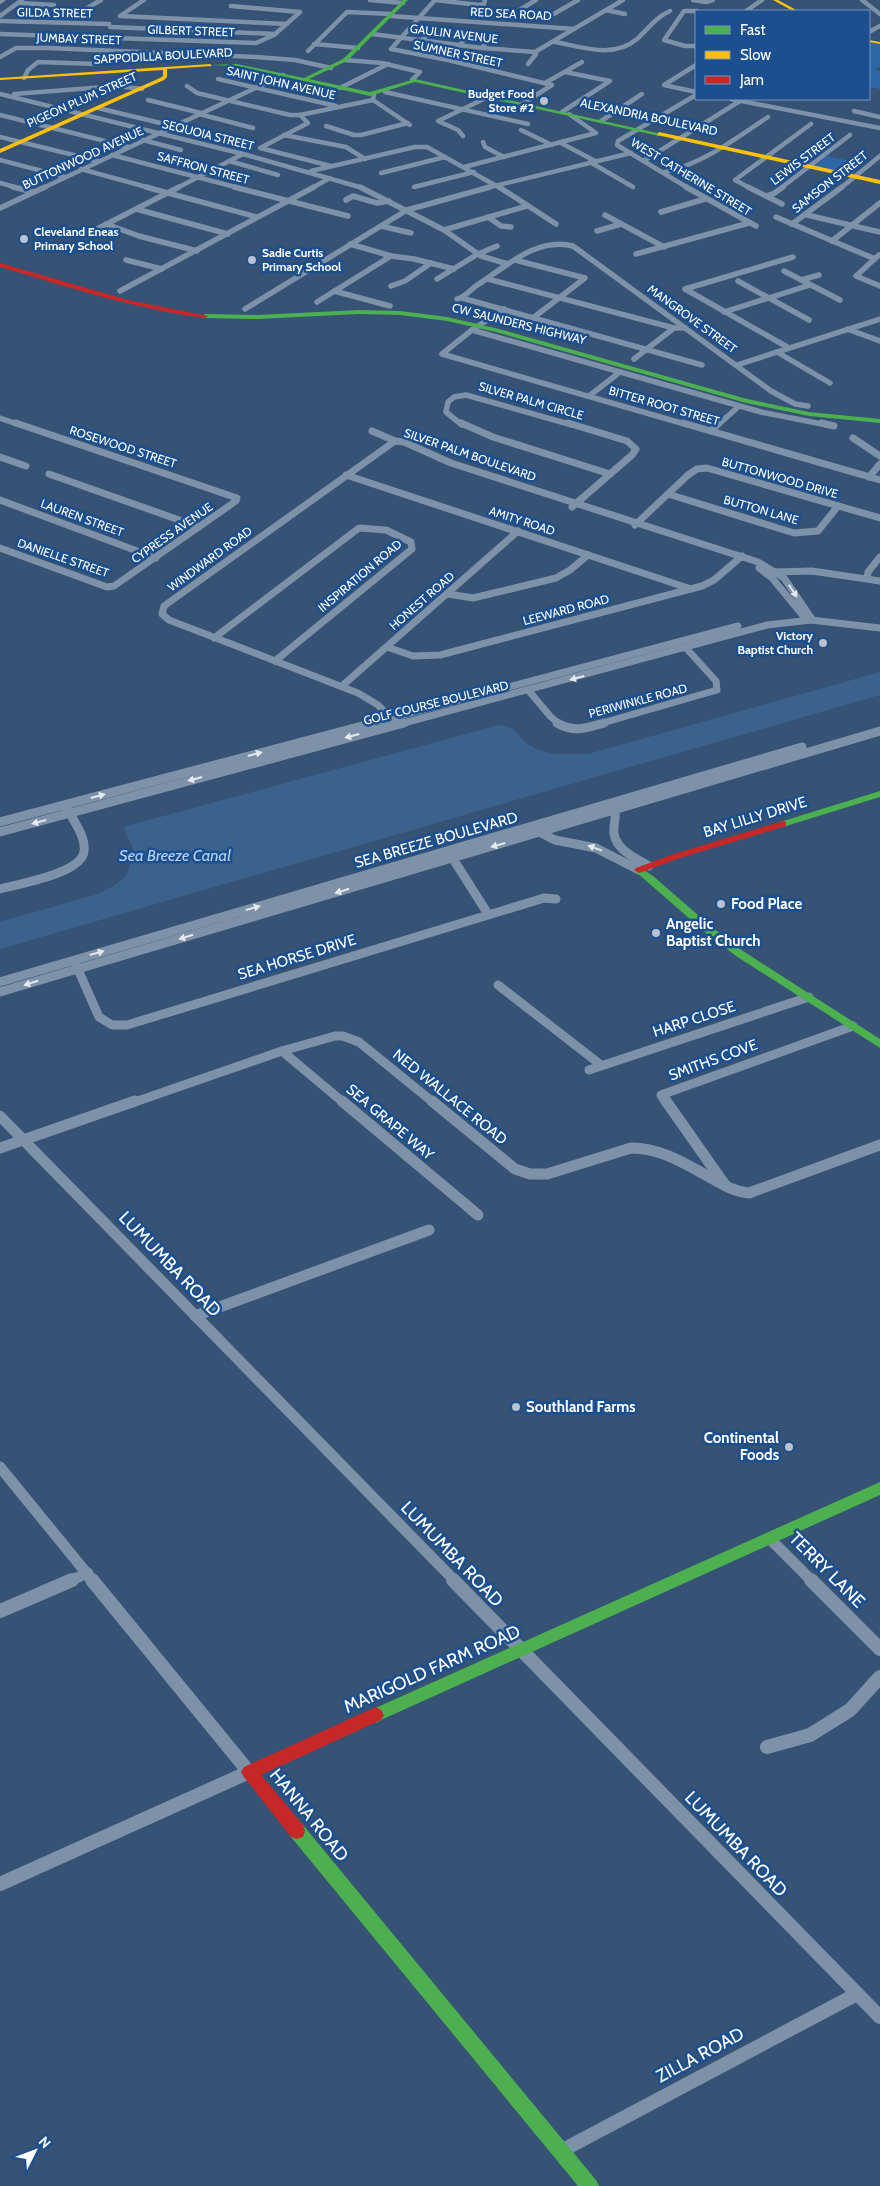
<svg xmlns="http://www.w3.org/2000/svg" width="880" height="2186" viewBox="0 0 880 2186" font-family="Cabin,sans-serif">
	<rect width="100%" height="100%" fill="#365274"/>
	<g fill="#2f66a5">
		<path d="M869 42 880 44V66L875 70 880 71V89L869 87Z"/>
		<path d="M827 156 864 164 852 174 814 166Z"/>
	</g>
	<path fill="#3b618d" d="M880 672V695L0 949V922L98 894 113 886 125 877 131 863 134 851 123 827 499 725C520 728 516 737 531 746 548 756 568 754 588 754Z"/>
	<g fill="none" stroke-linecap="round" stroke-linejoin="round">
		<g stroke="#7d92a8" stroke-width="4.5">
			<path d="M370 0 403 3"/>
			<path d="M435 0 391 49 448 60 552 85 522 104"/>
			<path d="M435 0 479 5 484 4 485 0"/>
			<path d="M693 0 706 2 713 0"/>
			<path d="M862 0 880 14"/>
			<path d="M0 2 3 0"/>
			<path d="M19 3 54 5"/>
			<path d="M521 9 536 0"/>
			<path d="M606 10 625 14"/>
			<path d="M55 11H82L101 0"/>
			<path d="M746 11 762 0"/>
			<path d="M552 15 578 0"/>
			<path d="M0 16 22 0"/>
			<path d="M120 16 144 0"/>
			<path d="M121 16 287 24"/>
			<path d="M390 16 574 29"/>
			<path d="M0 21 109 24"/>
			<path d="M110 27 275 34"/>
			<path d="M869 32 880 26"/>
			<path d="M0 34 256 43 274 35 300 12 231 6"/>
			<path d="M372 34 482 48 535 52 623 0"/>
			<path d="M421 41 431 31"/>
			<path d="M555 42C583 47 613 59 637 39 648 29 656 17 670 11"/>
			<path d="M314 44 358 48"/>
			<path d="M459 46 468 35"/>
			<path d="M696 46H685L664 40 684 11H697"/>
			<path d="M482 48 490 37"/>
			<path d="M308 51 347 12 391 14"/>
			<path d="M0 57 16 48H48L256 57 295 60 331 68"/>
			<path d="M345 60 382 63 420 72 412 80"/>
			<path d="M528 64 536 54 535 52"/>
			<path d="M696 65 664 85 696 92"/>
			<path d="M24 78 28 70 38 62 98 64"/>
			<path d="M218 79 336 106"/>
			<path d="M545 83 582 62"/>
			<path d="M187 86 197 93 290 115H300L373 100"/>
			<path d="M340 88 388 64"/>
			<path d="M385 92 528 124"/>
			<path d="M0 94 243 154 363 188"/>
			<path d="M14 94 118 86 142 89"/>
			<path d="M374 94 373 100 410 125"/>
			<path d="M731 99 880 128"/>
			<path d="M148 100 201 113"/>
			<path d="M98 108 173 126"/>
			<path d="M854 111 880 117"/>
			<path d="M562 112 610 81 565 72"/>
			<path d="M199 114 253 128"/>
			<path d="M0 115 129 147"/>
			<path d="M300 115 308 123 260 148 331 166"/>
			<path d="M601 121 642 94"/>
			<path d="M326 126 354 135H361L408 123"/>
			<path d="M521 130 552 145"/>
			<path d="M284 135 346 147 365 159"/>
			<path d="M463 136 458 130 438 121 490 96"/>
			<path d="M0 137 98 161"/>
			<path d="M143 140 181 150"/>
			<path d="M483 142 485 147 504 157"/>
			<path d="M561 143 595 161"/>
			<path d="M112 155 239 188"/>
			<path d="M0 160 65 177"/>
			<path d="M645 160 740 101"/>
			<path d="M229 161 278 175"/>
			<path d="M590 162 633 187"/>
			<path d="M464 167 596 133 569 114"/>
			<path d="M81 169 150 188"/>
			<path d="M311 171 415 147H427L500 188"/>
			<path d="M665 172C704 163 735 139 768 117"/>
			<path d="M381 173 445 157"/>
			<path d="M0 183 18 188"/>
			<path d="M414 187 474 172"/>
			<path d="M43 188 283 75"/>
			<path d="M177 188 243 154"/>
			<path d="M312 188 330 178"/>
			<path d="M486 188 631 153"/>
			<path d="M688 188 617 145 618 141 696 95"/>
			<path d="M750 188 735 180 811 124"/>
			<path d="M781 188 850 135"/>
			<path d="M841 188 880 156"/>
		</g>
		<g stroke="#7d92a8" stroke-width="5.5">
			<path d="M13 187 33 192"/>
			<path d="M146 187 257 217"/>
			<path d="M234 187 348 216"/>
			<path d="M360 187 444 230 481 256 508 264"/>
			<path d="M499 187 556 224"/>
			<path d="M686 187 756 226"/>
			<path d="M748 187 782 204"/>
			<path d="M766 196 773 194 783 187"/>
			<path d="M346 200 353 196 377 203 389 201"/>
			<path d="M0 208 45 187"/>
			<path d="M136 209 228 234"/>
			<path d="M661 212 705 199"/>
			<path d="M605 215 664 247"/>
			<path d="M807 215 880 232"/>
			<path d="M488 217 501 226 511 227"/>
			<path d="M776 217 875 259"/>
			<path d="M106 224 139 236 197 251"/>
			<path d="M792 224 842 187"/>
			<path d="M381 226 411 233"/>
			<path d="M95 230 179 187"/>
			<path d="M444 230 527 206"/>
			<path d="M597 231 621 224"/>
			<path d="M832 241 880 203"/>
			<path d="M636 254 749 223"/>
			<path d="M879 255 856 276 880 286"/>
			<path d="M391 256 414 259 454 269"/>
			<path d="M126 260 162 269"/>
			<path d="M515 260 585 278 533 318"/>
			<path d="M784 271 840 300"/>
			<path d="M437 279 478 254 497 246"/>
			<path d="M488 279 674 328H685"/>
			<path d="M801 280 819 275"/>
			<path d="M738 281 809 320"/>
			<path d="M391 286 405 281 431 263"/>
			<path d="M120 291 314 187"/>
			<path d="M334 291 390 306"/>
			<path d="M462 298 702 365"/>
			<path d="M457 299C464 298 470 290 476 286 504 268 537 236 573 246L771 391 795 404 808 406"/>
			<path d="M317 302 391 256 350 244"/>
			<path d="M245 309 407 210 490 187"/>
			<path d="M504 309 472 330 442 354 688 425"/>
			<path d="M724 312 810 285"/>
			<path d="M847 329 880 341"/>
			<path d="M472 330 761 412 827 425"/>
			<path d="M789 348 685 289 793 257"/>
			<path d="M777 352 830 383"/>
			<path d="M634 359 674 328"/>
			<path d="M737 365 880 319"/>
			<path d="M589 396 620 372"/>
			<path d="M0 418 20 425"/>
			<path d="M462 425 446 412 448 402 454 397 466 395 572 425"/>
			<path d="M718 425 739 406"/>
		</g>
		<g stroke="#7d92a8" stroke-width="7">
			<path d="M461 423 493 437 610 474"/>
			<path d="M568 423 627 441 636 449 632 455 572 507"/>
			<path d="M683 423 880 480"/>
			<path d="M821 423 834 426"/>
			<path d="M372 431 395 441"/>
			<path d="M711 431 719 423"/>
			<path d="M853 438 880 456"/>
			<path d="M0 457 26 466"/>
			<path d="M49 474 199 527"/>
			<path d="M346 475 691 589"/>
			<path d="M869 477 880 464"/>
			<path d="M668 494 794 533 818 531 838 506"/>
			<path d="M0 500 156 558"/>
			<path d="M635 525 688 475 697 469 707 468 880 518"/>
			<path d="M0 548 107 587 114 586 236 501 237 498 16 423"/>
			<path d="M759 568 772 578 805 618"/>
			<path d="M774 572 812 571 880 581"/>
			<path d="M867 578 868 572 880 557"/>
			<path d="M448 594 473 598 556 578 570 570 588 555"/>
			<path d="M214 638 359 528 386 530 411 542 412 549 275 661"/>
			<path d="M387 647 413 656 440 655 702 586 714 580 742 556"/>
			<path d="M342 686 518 531"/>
			<path d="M529 691 550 716 559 724"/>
			<path d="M369 724 738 626"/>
			<path d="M397 724 378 705 358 693 169 620 162 614 164 606 395 441 404 442 451 463 758 562 784 578 812 619"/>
			<path d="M400 724 767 625 811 620 880 628"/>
			<path d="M599 724 717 690 716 681 686 648"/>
		</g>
		<g stroke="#7d92a8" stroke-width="9">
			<path d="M557 723C574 733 587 728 604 723"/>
			<path d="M612 806C617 813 615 818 614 826 611 848 633 857 649 866"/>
			<path d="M0 822 373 723"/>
			<path d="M537 831 555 840 596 848 639 870"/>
			<path d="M0 832 404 723"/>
			<path d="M450 854 488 914"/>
			<path d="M0 889C19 884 83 873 84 851 86 837 73 820 67 808"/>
			<path d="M76 965 99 1017 112 1025H127L544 898 556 899"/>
			<path d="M0 982 802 747"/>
			<path d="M498 985 601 1065"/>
			<path d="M0 992 880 731"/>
			<path d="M282 1051 344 1103"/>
			<path d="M589 1070 809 997"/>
			<path d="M132 1103 282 1051 335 1036H343L359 1042 434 1103"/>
			<path d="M666 1103 661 1095 853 1026"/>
		</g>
		<g stroke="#7d92a8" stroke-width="11">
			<path d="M342 1101 478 1215"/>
			<path d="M432 1101 515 1169 530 1174H547L631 1148C662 1148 687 1165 713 1179 725 1186 736 1192 749 1193L880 1145"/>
			<path d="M666 1101 725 1185"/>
			<path d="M0 1116 455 1581"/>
			<path d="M0 1148 135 1101"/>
			<path d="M195 1316 429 1230"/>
			<path d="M0 1467 93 1581"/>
			<path d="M769 1538 812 1581"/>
			<path d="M69 1581 88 1573"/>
		</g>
		<g stroke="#7d92a8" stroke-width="14">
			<path d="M453 1580 880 2017"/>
			<path d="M811 1580 880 1649"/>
			<path d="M0 1611 72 1580"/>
			<path d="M767 1747 810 1735 850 1710 880 1677"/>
			<path d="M0 1884 249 1772 92 1580"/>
			<path d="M561 2151 857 1994"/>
		</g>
		<g fill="#4caf50" fill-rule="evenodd">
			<path d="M403 0H408L347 61 309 79 370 92 415 79 662 134 659 136 415 82 370 96 237 66 208 65 237 64 304 78 343 59Z"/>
			<path d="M359 310 400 311 447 317 499 329 747 399 809 412 880 419V423L809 416 746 403 496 332 447 321 400 315 359 314 257 319 205 318 202 316 205 314 257 315Z"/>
			<path d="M880 791V797L783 827 778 824 780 822Z"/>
			<path d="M639 867 653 876 713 928 743 951 880 1039V1048L736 956 706 933 636 872 634 870Z"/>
			<path d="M880 1482V1495L381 1720 376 1723 371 1720 368 1715 371 1710Z"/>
			<path d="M297 1823 303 1825 596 2180 599 2186H578L291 1837 289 1831 291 1825Z"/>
		</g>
		<g fill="#ffc107" fill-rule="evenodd">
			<path d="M773 0H778L798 11H793Z"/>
			<path d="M869 40 880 42V44L869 42Z"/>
			<path d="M210 64 212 66 167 69V77L164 80 0 153V149L160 78 163 76V70L0 80V78Z"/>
			<path d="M659 132 880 180V184L657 135Z"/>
		</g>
		<g fill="#c62828" fill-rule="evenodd">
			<path d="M0 263 128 300 208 316 205 318C135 309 68 287 0 267Z"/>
			<path d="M783 821 786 822V826L680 858 642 872 639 873 634 870 636 868 674 854Z"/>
			<path d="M376 1707 381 1710 384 1715 381 1720 261 1775 303 1825 305 1831 303 1837 297 1839 291 1837 244 1777 241 1772 244 1767Z"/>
		</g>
	</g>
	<defs><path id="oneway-solid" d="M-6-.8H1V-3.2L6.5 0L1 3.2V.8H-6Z" transform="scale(1.25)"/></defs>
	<g fill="#e5e9ee">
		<use href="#oneway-solid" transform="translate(793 591) rotate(57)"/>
		<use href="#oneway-solid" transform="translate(577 678) rotate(165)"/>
		<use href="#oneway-solid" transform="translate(352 736) rotate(165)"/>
		<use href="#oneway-solid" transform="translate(255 754) rotate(-15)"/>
		<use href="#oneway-solid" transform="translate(195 779) rotate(165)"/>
		<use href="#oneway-solid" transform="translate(98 796) rotate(-15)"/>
		<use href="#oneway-solid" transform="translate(39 822) rotate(165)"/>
		<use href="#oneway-solid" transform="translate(498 845) rotate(164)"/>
		<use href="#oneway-solid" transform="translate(595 848) rotate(-160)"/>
		<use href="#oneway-solid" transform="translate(342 891) rotate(163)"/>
		<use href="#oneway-solid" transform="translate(253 908) rotate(-16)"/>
		<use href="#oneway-solid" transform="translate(186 937) rotate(163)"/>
		<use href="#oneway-solid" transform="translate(97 953) rotate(-16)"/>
		<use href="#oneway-solid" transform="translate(31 983) rotate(163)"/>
	</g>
	<g fill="#b9c2ce" stroke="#1b4f8f" stroke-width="2">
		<circle cx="544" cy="101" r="5"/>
		<circle cx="24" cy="239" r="5"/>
		<circle cx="252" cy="260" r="5"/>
		<circle cx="823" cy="643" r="5"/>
		<circle cx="721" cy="904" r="5"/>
		<circle cx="656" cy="933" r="5"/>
		<circle cx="516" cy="1407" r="5"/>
		<circle cx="789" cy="1447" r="5"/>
	</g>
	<g text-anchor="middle" stroke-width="5" stroke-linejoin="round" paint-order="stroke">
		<g font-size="12" fill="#fff" stroke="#1b4f8f">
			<text transform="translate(55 13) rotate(1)" y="4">GILDA STREET</text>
			<text transform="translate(511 14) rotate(3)" y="4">RED SEA ROAD</text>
			<text transform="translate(191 31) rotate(2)" y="4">GILBERT STREET</text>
			<text transform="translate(454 34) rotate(7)" y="4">GAULIN AVENUE</text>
			<text transform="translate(79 39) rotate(2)" y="4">JUMBAY STREET</text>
			<text transform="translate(458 54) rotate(12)" y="4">SUMNER STREET</text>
			<text transform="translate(163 56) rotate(-3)" y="4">SAPPODILLA BOULEVARD</text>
			<text transform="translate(281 83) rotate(13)" y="4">SAINT JOHN AVENUE</text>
			<text transform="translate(82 100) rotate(-24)" y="4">PIGEON PLUM STREET</text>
			<text transform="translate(649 117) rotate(12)" y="4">ALEXANDRIA BOULEVARD</text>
			<text transform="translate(208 135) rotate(14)" y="4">SEQUOIA STREET</text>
			<text transform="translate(83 158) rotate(-25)" y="4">BUTTONWOOD AVENUE</text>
			<text transform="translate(803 159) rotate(-37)" y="4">LEWIS STREET</text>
			<text transform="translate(203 168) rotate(15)" y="4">SAFFRON STREET</text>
			<text transform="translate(691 177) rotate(31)" y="4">WEST CATHERINE STREET</text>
			<text transform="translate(830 182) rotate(-38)" y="4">SAMSON STREET</text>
			<text transform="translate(692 319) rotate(36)" y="4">MANGROVE STREET</text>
			<text transform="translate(519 324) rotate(14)" y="4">CW SAUNDERS HIGHWAY</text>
			<text transform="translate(531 401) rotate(16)" y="4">SILVER PALM CIRCLE</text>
			<text transform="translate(664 406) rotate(16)" y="4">BITTER ROOT STREET</text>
			<text transform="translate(123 447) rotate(18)" y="4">ROSEWOOD STREET</text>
			<text transform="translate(470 455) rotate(19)" y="4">SILVER PALM BOULEVARD</text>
			<text transform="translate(780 478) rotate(16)" y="4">BUTTONWOOD DRIVE</text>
			<text transform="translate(761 510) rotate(16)" y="4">BUTTON LANE</text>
			<text transform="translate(82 518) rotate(20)" y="4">LAUREN STREET</text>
			<text transform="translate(522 521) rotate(18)" y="4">AMITY ROAD</text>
			<text transform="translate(172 533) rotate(-35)" y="4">CYPRESS AVENUE</text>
			<text transform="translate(63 558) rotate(19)" y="4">DANIELLE STREET</text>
			<text transform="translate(210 559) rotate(-36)" y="4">WINDWARD ROAD</text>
			<text transform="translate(360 576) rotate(-40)" y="4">INSPIRATION ROAD</text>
			<text transform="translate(422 601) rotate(-41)" y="4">HONEST ROAD</text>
			<text transform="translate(566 610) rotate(-15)" y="4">LEEWARD ROAD</text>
			<text transform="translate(638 701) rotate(-15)" y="4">PERIWINKLE ROAD</text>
			<text transform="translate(436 703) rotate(-14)" y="4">GOLF COURSE BOULEVARD</text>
		</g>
		<g font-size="12" font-weight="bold" fill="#fff" stroke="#1b4f8f" text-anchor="end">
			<text x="534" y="98">Budget Food<tspan x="534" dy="14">Store #2</tspan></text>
			<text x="34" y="236" text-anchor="start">Cleveland Eneas<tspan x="34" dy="14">Primary School</tspan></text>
			<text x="262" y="257" text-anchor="start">Sadie Curtis<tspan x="262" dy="14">Primary School</tspan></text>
			<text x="813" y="640">Victory<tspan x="813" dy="14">Baptist Church</tspan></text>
		</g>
		<g font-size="15" fill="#fff" stroke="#1b4f8f">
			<text transform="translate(755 817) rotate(-17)" y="5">BAY LILLY DRIVE</text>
			<text transform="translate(436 840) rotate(-16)" y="5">SEA BREEZE BOULEVARD</text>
			<text transform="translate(297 957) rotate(-17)" y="5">SEA HORSE DRIVE</text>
			<text transform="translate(694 1019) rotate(-18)" y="5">HARP CLOSE</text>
			<text transform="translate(713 1060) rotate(-20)" y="5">SMITHS COVE</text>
			<text transform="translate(450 1097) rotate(39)" y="5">NED WALLACE ROAD</text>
			<text transform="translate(390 1122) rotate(40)" y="5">SEA GRAPE WAY</text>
		</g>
		<g font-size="15" font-weight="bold" fill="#fff" stroke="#1b4f8f" text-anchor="start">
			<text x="731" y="909">Food Place</text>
			<text x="666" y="929">Angelic<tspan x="666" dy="17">Baptist Church</tspan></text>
			<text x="526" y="1412">Southland Farms</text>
			<text x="779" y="1443" text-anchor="end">Continental<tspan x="779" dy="17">Foods</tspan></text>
		</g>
		<g font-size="16" font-style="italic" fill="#b5d3f5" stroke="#1b4f8f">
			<text x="175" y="861">Sea Breeze Canal</text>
		</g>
		<g font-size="18" fill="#fff" stroke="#1b4f8f">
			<text transform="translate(170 1264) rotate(46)" y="6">LUMUMBA ROAD</text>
			<text transform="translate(452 1554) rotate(46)" y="6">LUMUMBA ROAD</text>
			<text transform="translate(827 1570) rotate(45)" y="6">TERRY LANE</text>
			<text transform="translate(432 1669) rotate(-24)" y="6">MARIGOLD FARM ROAD</text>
			<text transform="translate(309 1815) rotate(51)" y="6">HANNA ROAD</text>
			<text transform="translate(736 1844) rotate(46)" y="6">LUMUMBA ROAD</text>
			<text transform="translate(700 2055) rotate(-28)" y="6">ZILLA ROAD</text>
		</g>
	</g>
	<rect x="695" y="10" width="175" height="90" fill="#1b4f8f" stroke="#7695bc"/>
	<rect x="705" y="26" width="25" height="8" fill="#4caf50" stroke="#7695bc"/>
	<text x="740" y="35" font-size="15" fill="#ffffff">Fast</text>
	<rect x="705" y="51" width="25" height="8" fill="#ffc107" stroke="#7695bc"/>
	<text x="740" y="60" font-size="15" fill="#ffffff">Slow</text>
	<rect x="705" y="76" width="25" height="8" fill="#c62828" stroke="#7695bc"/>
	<text x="740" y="85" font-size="15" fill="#ffffff">Jam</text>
	<g transform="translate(35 2151) rotate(48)" stroke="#1b4f8f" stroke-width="4" paint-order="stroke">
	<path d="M0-4L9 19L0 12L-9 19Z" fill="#ffffff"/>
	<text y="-8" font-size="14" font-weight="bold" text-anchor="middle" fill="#ffffff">N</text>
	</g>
</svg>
